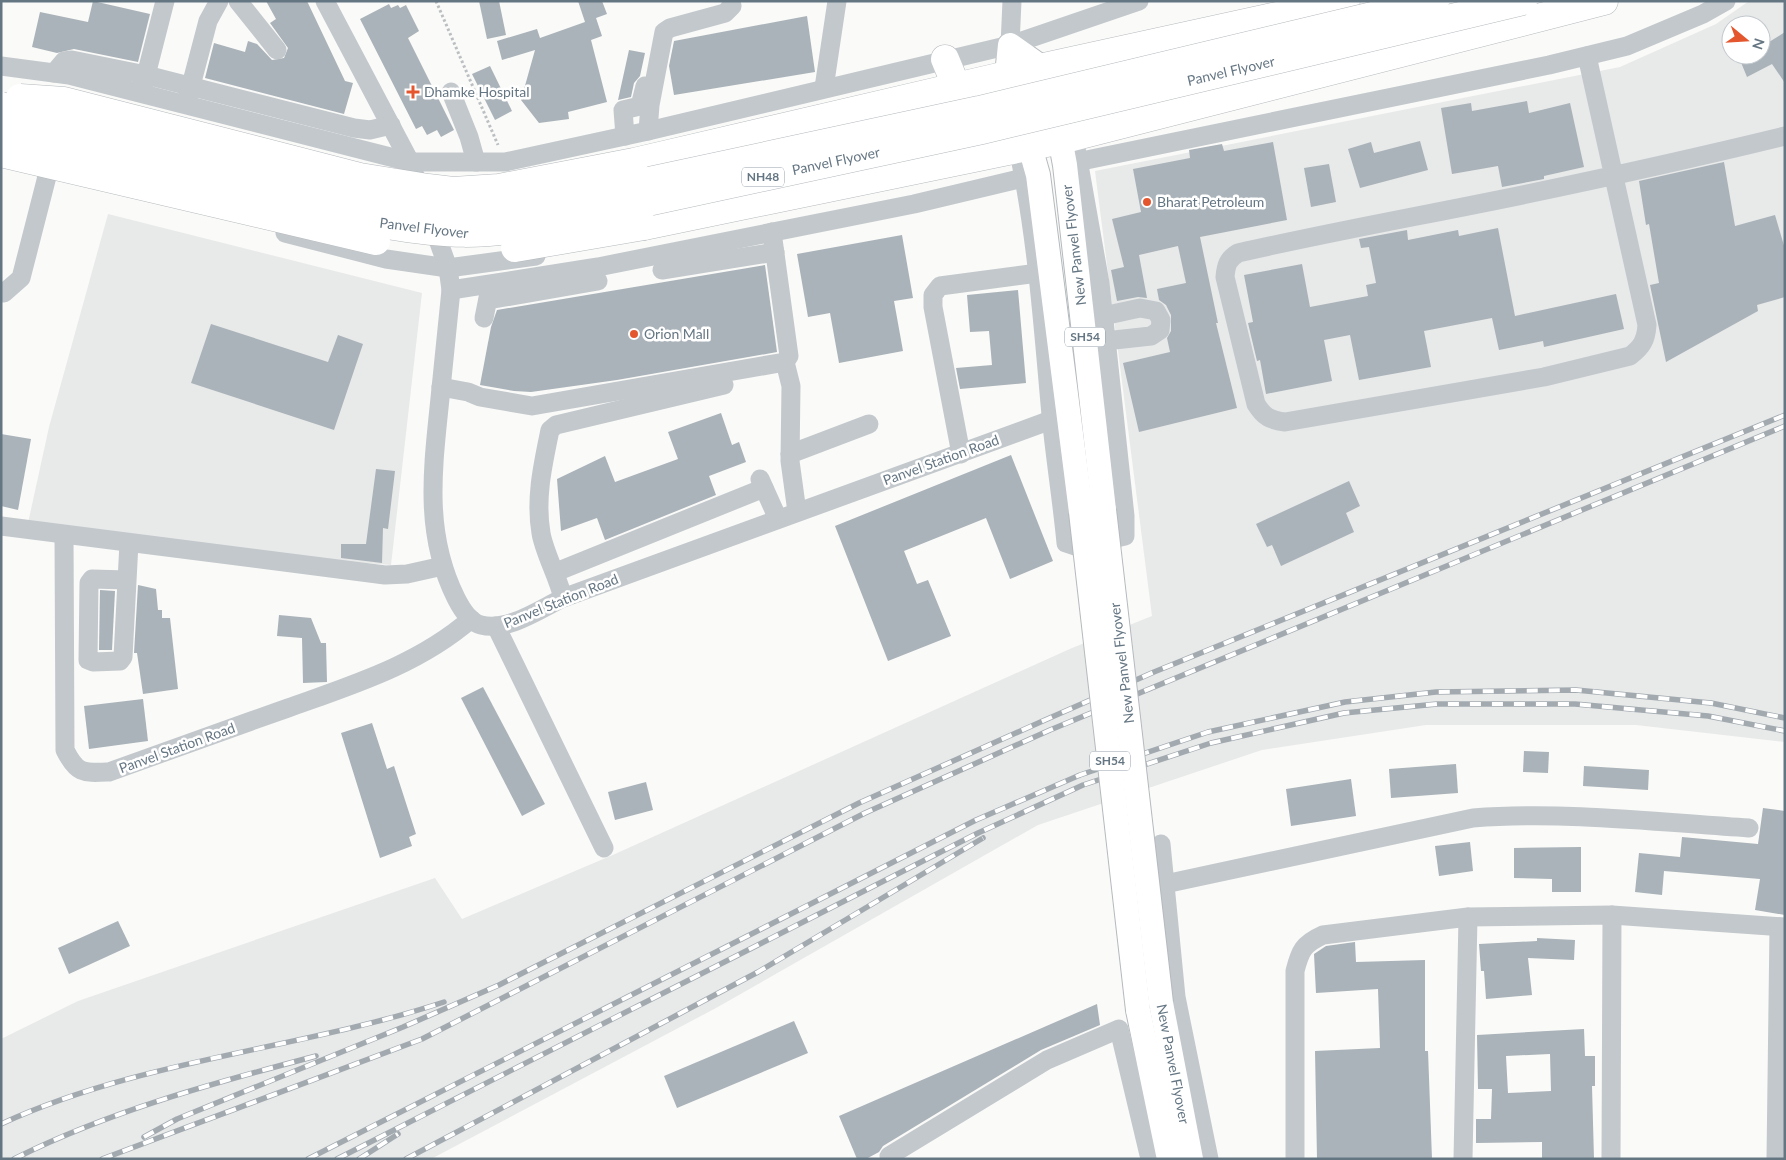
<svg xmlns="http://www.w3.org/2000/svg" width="1786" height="1160" viewBox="0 0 1786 1160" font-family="Lato,sans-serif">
	<rect width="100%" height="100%" fill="#fafaf8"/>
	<g fill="#e8e9e9" fill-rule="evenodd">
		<path d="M1749 1H1785V742L1636 725H1426L1262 750 1038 825 716 1008 431 1159H1V1039L78 1001 435 878 462 919 615 854 1072 648 1152 616 1095 171 1620 67 1716 24ZM1731 25H1761V55H1731Z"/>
		<path d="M108 214 422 293 391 565 325 560 28 523 49 427Z"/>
	</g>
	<g fill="#aab3b9" fill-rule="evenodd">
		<path d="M93 1 150 14 138 62 74 49 57 53 32 47 40 12 88 22Z"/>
		<path d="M266 1H307L345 81 353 83 344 114 205 78 214 43 245 52 248 41 257 44 272 60 284 58 288 48 270 23 276 19Z"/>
		<path d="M479 1H499L506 35 487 39Z"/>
		<path d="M578 1H602L607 14 596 18 602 36 591 40 607 102 568 112 569 119 539 123 521 100 535 50 502 60 497 41 537 29 540 38 585 22Z"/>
		<path d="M389 4 391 8 398 5 400 8 406 5 419 31 408 38 454 130 441 137 437 130 427 135 422 126 416 129 360 19Z"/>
		<path d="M807 16 815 72 674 95 669 66 674 41Z"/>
		<path d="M1785 32V83L1772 64 1747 77 1740 60 1748 55H1761V47Z"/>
		<path d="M629 50 645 53 640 76 634 83 631 97 618 100Z"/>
		<path d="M490 66 512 111 495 120 472 74Z"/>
		<path d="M1527 101 1529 113 1570 103 1584 167 1544 176V179L1502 187 1498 166 1452 174 1441 108 1471 103 1472 111Z"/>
		<path d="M1420 141 1428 170 1360 188 1348 149 1371 142 1374 153Z"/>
		<path d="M1273 142 1287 220 1200 237 1218 323H1216L1237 408 1139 432 1123 363 1170 352 1167 338 1171 331V315L1166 305 1159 300 1157 289 1186 283 1178 246 1139 255 1147 298 1138 297 1117 301 1111 270 1124 267 1112 219 1141 212 1133 169 1190 158 1189 150 1222 144 1224 151Z"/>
		<path d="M1724 162 1735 226 1775 215 1785 249V297L1757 305 1758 311 1666 362 1650 285 1659 283 1649 224 1646 225 1639 181Z"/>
		<path d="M1329 164 1336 202 1311 207 1304 168Z"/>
		<path d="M1498 228 1515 316 1616 294 1624 329 1544 347 1543 341 1499 350 1492 318 1424 331 1431 367 1359 380 1350 335 1324 340 1332 381 1266 394 1260 360 1257 361 1248 323 1253 322 1244 275 1302 264 1310 307 1368 296 1366 285 1376 283 1369 247 1361 248 1359 239 1407 230 1408 240 1458 230 1459 236Z"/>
		<path d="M902 235 913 298 894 301 903 351 839 363 830 313 808 317 797 254Z"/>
		<path d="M765 265 777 352 617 380 531 392 514 391 480 385 491 327 497 310Z"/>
		<path d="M1018 290 1026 383 960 389 956 368 992 365 989 331 970 332 967 295Z"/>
		<path d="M211 324 328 362 338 335 363 344 334 430 191 383Z"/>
		<path d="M721 413 732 445 739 442 746 462 709 476 716 495 605 540 597 518 561 531 557 479 605 456 615 482 678 459 668 432Z"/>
		<path d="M1 434 31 439 18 510 1 506Z"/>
		<path d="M1011 455 1053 561 1010 579 986 518 904 551 917 584 928 580 951 636 888 661 835 526Z"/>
		<path d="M376 469 395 471 388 529 383 528 382 563 341 558V544H366Z"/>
		<path d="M1349 481 1360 506 1346 513 1354 532 1281 566 1272 545 1267 547 1256 524Z"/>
		<path d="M138 585 156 589 158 610H162V618H170L178 689 143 694 137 653H134Z"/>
		<path d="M100 590 115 591 112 650H99Z"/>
		<path d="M279 615 311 618 321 643H326L327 682 303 683 302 638 277 636Z"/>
		<path d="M483 687 545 804 522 816 461 698Z"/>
		<path d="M143 699 148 741 89 749 84 706Z"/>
		<path d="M372 723 387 769 394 766 416 834 409 837 412 846 380 858 341 733Z"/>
		<path d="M1524 751 1549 752 1548 773 1523 772Z"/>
		<path d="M1456 764 1458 793 1391 798 1389 769Z"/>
		<path d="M1584 766 1649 770 1648 790 1583 786Z"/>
		<path d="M1351 779 1356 816 1291 826 1286 789Z"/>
		<path d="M646 782 653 810 615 820 608 792Z"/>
		<path d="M1763 808 1785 811V915L1755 910 1760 879 1664 871 1662 895 1635 892 1639 853 1680 857 1682 837 1758 844Z"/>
		<path d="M1470 842 1473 871 1439 876 1435 846Z"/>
		<path d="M1581 847V892H1552V879L1514 878V848Z"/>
		<path d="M118 921 130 946 69 974 58 948Z"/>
		<path d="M1537 938 1575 940 1574 960 1528 958 1532 995 1486 999 1484 971H1481L1479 944 1537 941Z"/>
		<path d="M1355 942 1356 962 1425 960V1051H1428L1432 1159H1317L1315 1051 1380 1048 1378 989 1316 993 1314 954 1326 946Z"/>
		<path d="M1097 1004 1100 1025 1041 1050 883 1146 879 1152 866 1159H857L839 1116Z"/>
		<path d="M794 1021 808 1053 677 1108 664 1076Z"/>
		<path d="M1584 1029 1585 1056H1595V1086H1592L1594 1159H1542V1142L1476 1143V1119H1491L1492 1089H1478L1477 1035ZM1550 1054 1551 1091 1508 1093 1506 1056Z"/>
	</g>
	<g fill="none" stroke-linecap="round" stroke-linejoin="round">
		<g stroke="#b5babe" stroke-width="26">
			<g id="major">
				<path d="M1013 93 1007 75 1010 45 1044 69 1046 80"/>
				<path d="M1057 122 1065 165 1104 510"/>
				<path d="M1025 129 1038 175 1081 512"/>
				<path d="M1161 1003 1191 1159"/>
				<path d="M1138 1010 1169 1159"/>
			</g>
		</g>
		<g stroke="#b4b9bd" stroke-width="29">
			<g id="highway">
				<path d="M945 59 957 88"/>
				<path d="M634 162 1007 75 1346 1"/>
				<path d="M644 226 1061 140 1604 1"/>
			</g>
		</g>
		<path stroke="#bbbfc2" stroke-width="3" stroke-dasharray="2.5 2.5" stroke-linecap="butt" d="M436 1 498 145"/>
		<g stroke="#c3c8cc" stroke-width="19">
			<path d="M238 1 277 50"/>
			<path d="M325 1 410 162 422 195"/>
			<path d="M1010 45 1012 1"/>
			<path d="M1587 56 1647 325C1646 340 1642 347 1630 356L1544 377 1285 422C1270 420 1264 417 1256 404L1225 277C1226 265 1228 259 1238 253 1334 231 1431 214 1527 194 1613 176 1699 157 1785 136"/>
			<path d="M1 66 69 75 410 162H505L648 131 1010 45 1139 1"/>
			<path d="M54 73 64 61 72 60 146 75 354 128 370 130 391 125"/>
			<path d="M143 87 165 1"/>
			<path d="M824 88 837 1"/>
			<path d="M451 92 469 137 476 162"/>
			<path d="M188 97 208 21 219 1"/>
			<path d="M648 131 650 105 664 32 670 28 725 13 732 6 731 1"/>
			<path d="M625 136 623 110 640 106 645 86"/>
			<path d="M1018 148C1037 236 1043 326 1051 415 1055 458 1062 500 1066 543L1078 547 1125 536V516L1100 283 1074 137"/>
			<path d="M1067 164 1549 65 1627 46 1703 14 1726 1"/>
			<path d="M432 223 448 268 451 290C447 330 443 369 439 408 432 475 425 536 456 598 461 608 469 622 481 625 508 632 540 609 563 598L1051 420"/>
			<path d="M285 233 386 259 448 268 536 256"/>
			<path d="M662 270 775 252"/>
			<path d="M451 290 598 267 914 204 1036 175"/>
			<path d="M1 292 4 293 21 278 53 153"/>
			<path d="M488 300 598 281"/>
			<path d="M1103 316 1140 308 1156 311 1161 320 1160 330 1151 336 1105 341"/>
			<path d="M484 318 490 288"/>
			<path d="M785 362 791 386 790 461 797 512"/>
			<path d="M441 387 468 392 480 397 532 406 785 362 789 356 772 232"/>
			<path d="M790 454 869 424"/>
			<path d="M961 454 933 307V295L940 286 1038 273"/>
			<path d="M760 479 778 519"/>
			<path d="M1 526 385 575 407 574 443 566"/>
			<path d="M64 535 65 750C77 774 83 773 109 772 168 751 228 729 288 708 352 685 418 665 471 619"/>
			<path d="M556 572 764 488"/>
			<path d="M127 580 92 579 89 583 88 660 93 662 120 661 123 657 129 543"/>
			<path d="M563 598C558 577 544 552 541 533 535 498 543 464 550 430L556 425 724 385"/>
			<path d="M496 626 604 848"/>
			<path d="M1161 844 1176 997 1209 1159"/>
			<path d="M1165 884 1473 818C1564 811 1657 822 1749 828"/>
			<path d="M889 1156 1047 1060 1119 1029 1150 1159"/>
			<path d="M1295 1159V971C1300 951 1303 944 1323 935L1468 917 1612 915 1785 927"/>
			<path d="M1463 1159 1468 917"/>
			<path d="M1611 1159 1612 915"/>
			<path d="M1776 1159 1779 927"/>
		</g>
		<use href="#major" stroke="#fff" stroke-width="24"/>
		<use href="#highway" stroke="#fff" stroke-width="28"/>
		<g stroke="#a2aab0" stroke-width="5.5">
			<g id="rail">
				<path d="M1 1124C142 1059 298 1050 444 1002"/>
				<path d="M144 1137 177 1119 403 1027 499 985 859 803 1045 720 1154 672 1785 415"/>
				<path d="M14 1159C109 1111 214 1083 316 1056"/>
				<path d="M102 1159 422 1039 865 813 1050 730 1785 426"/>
				<path d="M308 1159 976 820 1080 775 1208 732 1345 702 1436 692 1576 690 1711 703 1785 718"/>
				<path d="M337 1159 978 833 1083 785 1211 743 1344 713 1437 704H1575L1708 716 1785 731"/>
				<path d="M359 1159 398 1134"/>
				<path d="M406 1159 758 972 983 838"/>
			</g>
		</g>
		<use href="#rail" stroke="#fff" stroke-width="4" stroke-dasharray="11" stroke-linecap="butt"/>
		<g stroke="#b5babe" stroke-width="26" stroke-linecap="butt">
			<g id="major-bridge">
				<path d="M1104 510 1161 1003"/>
				<path d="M1081 512 1138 1010"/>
			</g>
		</g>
		<g stroke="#b4b9bd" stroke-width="29" stroke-linecap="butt">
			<g id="highway-bridge">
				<path d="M20 98 64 101 360 177 428 188 453 191 499 188 634 162"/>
				<path d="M1 106 391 205C446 214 482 215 537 205L979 110 1435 1"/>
				<path d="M1 129 387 225C446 235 482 236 541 225L982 130 1523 1"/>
				<path d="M1 153 376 241"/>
				<path d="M515 248 644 226"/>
			</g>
		</g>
		<use href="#major-bridge" stroke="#fff" stroke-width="24"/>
		<use href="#highway-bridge" stroke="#fff" stroke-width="28"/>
	</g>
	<g fill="#e4572e" stroke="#fff" stroke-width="2">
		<path d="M410.5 84.5h5v5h5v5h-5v5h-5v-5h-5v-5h5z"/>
		<circle cx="1147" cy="202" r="5"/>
		<circle cx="634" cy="334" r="5"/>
	</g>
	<g text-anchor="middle" stroke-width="5" stroke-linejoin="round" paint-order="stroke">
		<g fill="#fff" stroke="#939fa8" stroke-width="1">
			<rect x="742" y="167.5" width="42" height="19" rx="4"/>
			<rect x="1065" y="327.5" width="40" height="19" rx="4"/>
			<rect x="1090" y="751.5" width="40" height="19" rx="4"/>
		</g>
		<g font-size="12" font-weight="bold" fill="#657683">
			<text x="763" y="181">NH48</text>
			<text x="1085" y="341">SH54</text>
			<text x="1110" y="765">SH54</text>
		</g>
		<g font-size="14" fill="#657683" stroke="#fff">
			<text transform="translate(1231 71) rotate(-13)" y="5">Panvel Flyover</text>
			<text transform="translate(836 161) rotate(-12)" y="5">Panvel Flyover</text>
			<text transform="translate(424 228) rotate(7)" y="5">Panvel Flyover</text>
			<text transform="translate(1074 245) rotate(-97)" y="5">New Panvel Flyover</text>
			<text transform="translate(941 460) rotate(-20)" y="5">Panvel Station Road</text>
			<text transform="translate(561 601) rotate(-22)" y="5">Panvel Station Road</text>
			<text transform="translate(1122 663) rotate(-97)" y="5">New Panvel Flyover</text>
			<text transform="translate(177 748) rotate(-20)" y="5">Panvel Station Road</text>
			<text transform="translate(1173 1064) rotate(79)" y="5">New Panvel Flyover</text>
		</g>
		<g font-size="14" fill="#657683" stroke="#fff" text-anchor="start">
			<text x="424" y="97">Dhamke Hospital</text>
			<text x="1157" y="207">Bharat Petroleum</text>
			<text x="644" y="339">Orion Mall</text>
		</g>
	</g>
	<rect width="1786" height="1160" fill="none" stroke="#657683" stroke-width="5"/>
	<g transform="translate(1746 40) rotate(108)"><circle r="24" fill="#ffffff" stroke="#c1c8cd"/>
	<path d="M0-4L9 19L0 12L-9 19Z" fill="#e4572e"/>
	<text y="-8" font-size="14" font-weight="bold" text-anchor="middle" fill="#657683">N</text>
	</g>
</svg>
